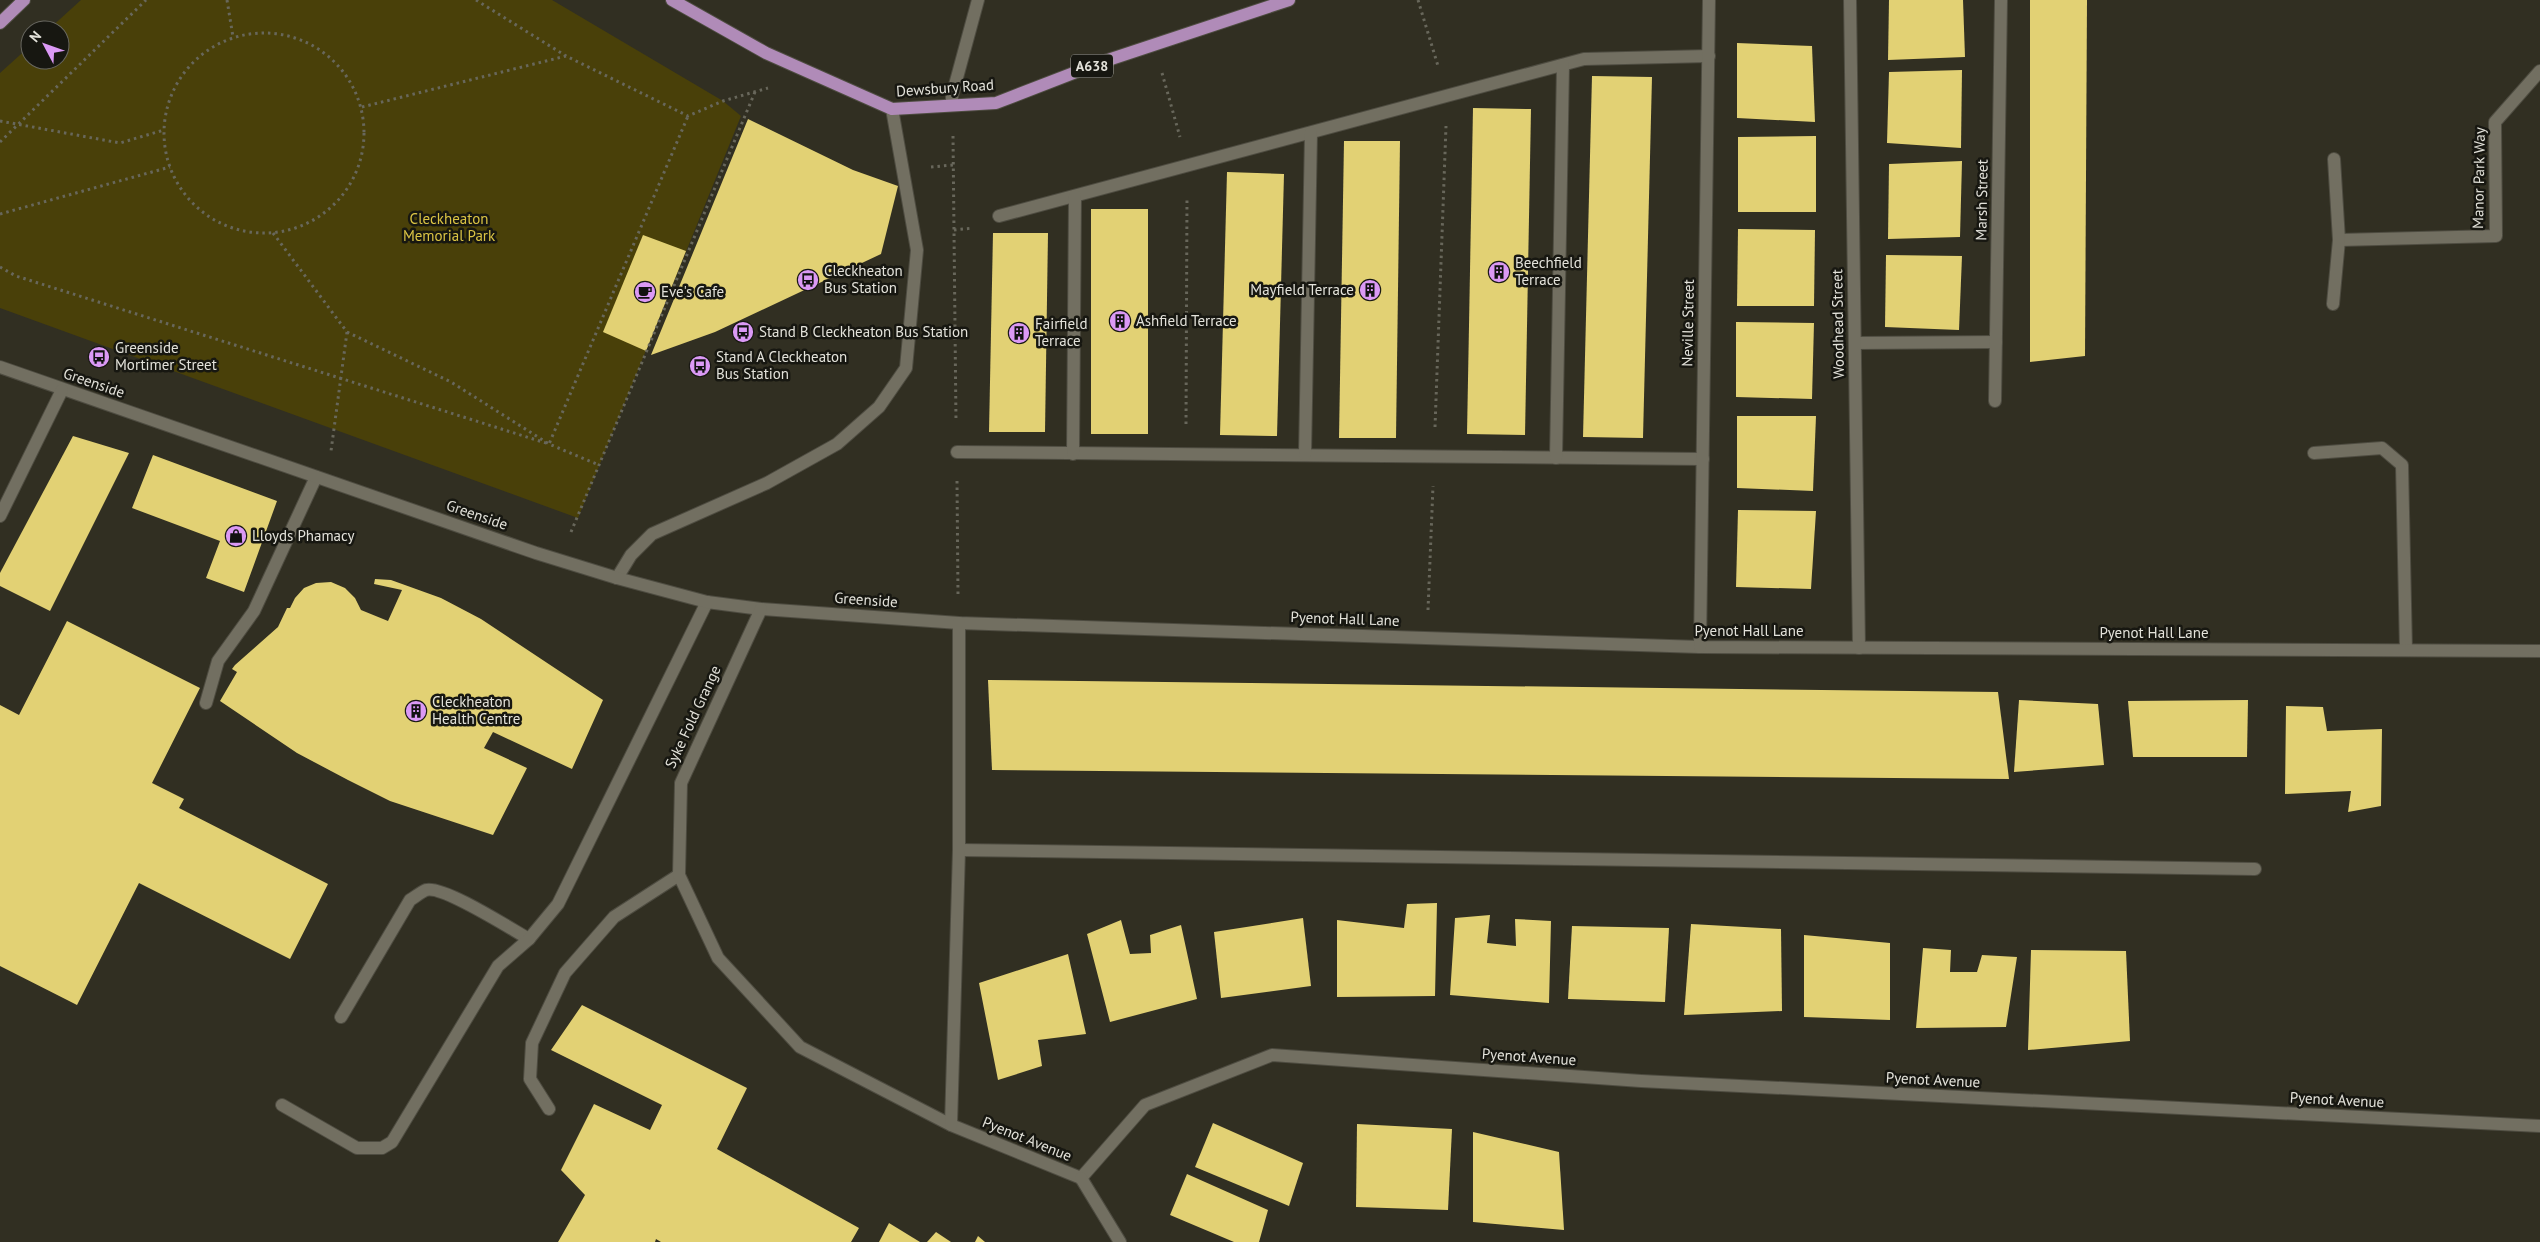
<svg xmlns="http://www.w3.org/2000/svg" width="2540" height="1242" viewBox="0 0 2540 1242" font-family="'PT Sans',sans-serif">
	<rect width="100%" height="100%" fill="#312f22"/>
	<path fill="#494009" d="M81 0H552L723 101 741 116 578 518 0 308V73L30 46V60H60V30H48Z"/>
	<g fill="#e2d174">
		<path d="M1889 0H1963L1965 57 1888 60Z"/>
		<path d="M2030 0H2087L2085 356 2030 362Z"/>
		<path d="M1737 43 1812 46 1815 122 1737 118Z"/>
		<path d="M1962 70 1961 148 1887 143 1889 72Z"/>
		<path d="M1592 76 1652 77 1643 438 1583 437Z"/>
		<path d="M1473 108 1531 109 1525 435 1467 434Z"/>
		<path d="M748 119 853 170 898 186 881 254 715 332 651 355Z"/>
		<path d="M1816 136V212H1738V137Z"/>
		<path d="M1344 141H1400L1396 438H1339Z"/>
		<path d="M1962 161 1960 237 1888 239 1889 164Z"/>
		<path d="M1227 172 1284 174 1277 436 1220 435Z"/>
		<rect x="1091" y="209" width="57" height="225"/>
		<path d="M1738 229 1815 230 1814 306H1737Z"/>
		<path d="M993 233H1048L1045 432H989Z"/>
		<path d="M643 235 686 251 646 351 603 332Z"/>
		<path d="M1886 255 1962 256 1959 330 1885 327Z"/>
		<path d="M1736 322 1814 323 1812 399 1736 397Z"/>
		<path d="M1737 416H1816L1813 491 1737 488Z"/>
		<path d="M73 436 129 453 50 611 0 586V573Z"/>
		<path d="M153 455 277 501 244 592 206 578 220 541 132 508Z"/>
		<path d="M1738 510 1816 511 1811 589 1736 587Z"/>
		<path d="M375 579 391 580 441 598 481 619 603 700 572 769 493 732 484 748 527 768 493 835 390 801 348 780 297 753 220 701 237 672 232 669 235 665 278 627 287 608H290L295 598 304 588 316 583 331 582 345 588 355 598 361 610 388 621 402 590 374 584Z"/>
		<path d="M67 621 200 688 152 783 184 799 179 808 328 884 290 959 139 883 77 1005 0 966V705L19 715Z"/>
		<path d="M988 680 1998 692 2009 779 992 770Z"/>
		<path d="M2019 700 2098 704 2104 765 2014 772Z"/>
		<path d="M2248 700 2247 757H2133L2128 701Z"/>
		<path d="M2286 706 2323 707 2327 731 2382 729 2381 806 2348 812 2351 791 2285 794Z"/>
		<path d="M1437 903 1435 996 1337 997V920L1404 928 1407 904Z"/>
		<path d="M1490 915 1487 943 1516 946 1515 919 1551 921 1549 1003 1450 995 1455 918Z"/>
		<path d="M1303 918 1311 986 1221 998 1214 932Z"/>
		<path d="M1121 920 1130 954 1151 953 1150 935 1181 925 1197 999 1110 1022 1087 934Z"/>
		<path d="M1691 924 1781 929 1782 1011 1684 1015Z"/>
		<path d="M1572 926 1669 928 1665 1002 1568 999Z"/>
		<path d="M1804 935 1890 943V1020L1804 1017Z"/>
		<path d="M1923 948 1951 950 1950 972H1977L1982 955 2017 957 2006 1027 1916 1028Z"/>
		<path d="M2031 950 2126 951 2130 1041 2028 1050Z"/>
		<path d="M1068 954 1086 1034 1038 1040 1042 1066 998 1080 979 983Z"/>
		<path d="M582 1005 747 1088 717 1149 859 1228 851 1242H661L656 1239 655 1242H558L585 1195 561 1170 594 1104 650 1130 662 1105 551 1050Z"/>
		<path d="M1213 1123 1303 1163 1289 1206 1195 1167Z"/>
		<path d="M1357 1124 1452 1129 1448 1210 1356 1207Z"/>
		<path d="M1473 1132 1559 1152 1564 1230 1473 1222Z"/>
		<path d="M1187 1174 1268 1210 1259 1242H1234L1170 1215Z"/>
		<path d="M889 1223 920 1242H879Z"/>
		<path d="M936 1232 951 1242H927Z"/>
		<path d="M978 1236 985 1242H975Z"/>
	</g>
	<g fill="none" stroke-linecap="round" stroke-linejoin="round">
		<g stroke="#4e4c41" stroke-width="14">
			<g id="service">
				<path d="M1855 343 1996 342"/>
				<path d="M957 452 1703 459"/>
				<path d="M2314 453 2382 448 2402 465 2406 650"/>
				<path d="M617 578 631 555 652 534 767 483 837 444 879 407 906 368 917 250 892 109"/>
				<path d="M206 703 218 661 254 611 316 477"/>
				<path d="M341 1017 410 900C415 897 421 892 426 890 443 885 511 929 529 939"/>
				<path d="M282 1105 357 1148H382L392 1142 498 966 529 939 558 904 707 602"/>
				<path d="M549 1109 530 1079 532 1043 565 973 614 917 679 875"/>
			</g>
		</g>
		<g stroke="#4e4c41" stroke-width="14">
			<g id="minor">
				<path d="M1850 0 1859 648"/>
				<path d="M952 105V96L978 0"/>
				<path d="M999 216 1584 59 1709 56"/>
				<path d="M2339 240 2496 236 2495 122 2540 71"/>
				<path d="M2333 304 2339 240 2334 159"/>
				<path d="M0 367 536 553 617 578 707 602 761 609 959 623 1700 647 2540 651"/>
				<path d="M1995 401 2001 0"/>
				<path d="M1073 454 1075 196"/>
				<path d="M1305 455 1311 133"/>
				<path d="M1556 458 1563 65"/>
				<path d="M0 516 62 390"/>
				<path d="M761 609 681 783 679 875 718 958 800 1047 951 1125 1081 1178 1145 1105 1272 1055 1641 1081 2540 1126"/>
				<path d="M1700 647 1709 0"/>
				<path d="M959 850 2255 869"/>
				<path d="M951 1125 959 850V623"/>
				<path d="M1081 1178 1120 1242"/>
			</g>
		</g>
		<g stroke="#4e4c41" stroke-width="14">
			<g id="primary">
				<path d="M672 0 766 53 892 109 996 103 1102 62 1289 0"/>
				<path d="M0 23 24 0"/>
			</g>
		</g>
		<g stroke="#68675b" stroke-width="3" stroke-dasharray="2.5 4" stroke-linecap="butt">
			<path d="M227 0 233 37"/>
			<path d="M476 0 566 56"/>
			<path d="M1418 0 1438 66"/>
			<circle cx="264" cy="133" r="100"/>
			<path d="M1162 73 1180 137"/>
			<path d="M362 107 566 56 688 116 723 101 768 88"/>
			<path d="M0 121 120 143 164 130"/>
			<path d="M953 136 956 422"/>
			<path d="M0 142 146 0"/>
			<path d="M931 167 953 165"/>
			<path d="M0 214 170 167"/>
			<path d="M954 230 973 228"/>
			<path d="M273 233 347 332 331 451"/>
			<path d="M0 267 16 276 549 444 688 116"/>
			<path d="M347 332 451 382 549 444 599 465"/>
			<path d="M1186 424 1187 197"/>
			<path d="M1435 427 1446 126"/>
			<path d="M957 481 958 595"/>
			<path d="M571 532 755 92"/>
			<path d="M1428 610 1433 486"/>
		</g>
		<use href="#service" stroke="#726f61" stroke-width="12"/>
		<use href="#minor" stroke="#726f61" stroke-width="12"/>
		<use href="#primary" stroke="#b08bb8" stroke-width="12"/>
	</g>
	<defs>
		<g id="building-disc" transform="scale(1.125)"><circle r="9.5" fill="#db99f5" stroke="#171711"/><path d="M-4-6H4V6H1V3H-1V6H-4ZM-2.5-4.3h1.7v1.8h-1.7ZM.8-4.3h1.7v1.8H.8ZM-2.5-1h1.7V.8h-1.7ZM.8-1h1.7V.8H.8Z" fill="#111"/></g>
		<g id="bus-disc" transform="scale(1.125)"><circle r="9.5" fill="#db99f5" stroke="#171711"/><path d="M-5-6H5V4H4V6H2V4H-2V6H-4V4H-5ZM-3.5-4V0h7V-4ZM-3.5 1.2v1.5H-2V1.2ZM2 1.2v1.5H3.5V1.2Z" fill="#111"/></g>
		<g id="cafe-disc" transform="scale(1.125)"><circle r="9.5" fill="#db99f5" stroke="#171711"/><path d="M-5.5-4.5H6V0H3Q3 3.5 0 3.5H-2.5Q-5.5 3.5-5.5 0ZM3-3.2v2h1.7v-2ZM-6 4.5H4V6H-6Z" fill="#111"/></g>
		<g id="shop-disc" transform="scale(1.125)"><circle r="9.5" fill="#db99f5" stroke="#171711"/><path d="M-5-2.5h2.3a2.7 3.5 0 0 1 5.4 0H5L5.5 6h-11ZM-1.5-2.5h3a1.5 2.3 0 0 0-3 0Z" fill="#111"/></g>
	</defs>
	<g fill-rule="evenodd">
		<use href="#building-disc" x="1499" y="272"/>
		<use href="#bus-disc" x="808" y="280"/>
		<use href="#building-disc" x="1370" y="290"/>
		<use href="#cafe-disc" x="645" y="292"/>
		<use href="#building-disc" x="1120" y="321"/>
		<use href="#bus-disc" x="743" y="332"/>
		<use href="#building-disc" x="1019" y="333"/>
		<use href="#bus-disc" x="99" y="357"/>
		<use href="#bus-disc" x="700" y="366"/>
		<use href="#shop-disc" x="236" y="536"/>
		<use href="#building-disc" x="416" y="711"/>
	</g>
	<g text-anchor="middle" stroke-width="5" stroke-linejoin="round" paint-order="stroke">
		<rect fill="#171711" stroke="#a6a59e" stroke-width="1" x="1071" y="54.5" width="42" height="23" rx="4"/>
		<g font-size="14" font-weight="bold" fill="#e3e2da">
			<text x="1092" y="71">A638</text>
		</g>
		<g font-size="15" fill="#e3e2da" stroke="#171711">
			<text transform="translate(945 88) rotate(-4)" y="5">Dewsbury Road</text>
			<text transform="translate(2479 178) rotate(-89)" y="5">Manor Park Way</text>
			<text transform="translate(1982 200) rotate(-89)" y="5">Marsh Street</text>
			<text transform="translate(1688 323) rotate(-89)" y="5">Neville Street</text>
			<text transform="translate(1838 324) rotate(-91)" y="5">Woodhead Street</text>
			<text transform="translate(94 383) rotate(19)" y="5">Greenside</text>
			<text transform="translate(477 515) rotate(19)" y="5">Greenside</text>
			<text transform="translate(866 600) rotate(4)" y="5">Greenside</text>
			<text transform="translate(1345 619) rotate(2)" y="5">Pyenot Hall Lane</text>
			<text x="1749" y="636">Pyenot Hall Lane</text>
			<text x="2154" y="638">Pyenot Hall Lane</text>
			<text transform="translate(693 717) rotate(-65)" y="5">Syke Fold Grange</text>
			<text transform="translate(1529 1057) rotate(4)" y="5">Pyenot Avenue</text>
			<text transform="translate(1933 1080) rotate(3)" y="5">Pyenot Avenue</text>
			<text transform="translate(2337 1100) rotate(3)" y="5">Pyenot Avenue</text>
			<text transform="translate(1027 1139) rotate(22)" y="5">Pyenot Avenue</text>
		</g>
		<g font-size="15" fill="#dbc444" stroke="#171711">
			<text x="449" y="224">Cleckheaton<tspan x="449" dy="17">Memorial Park</tspan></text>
		</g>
		<g font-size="15" fill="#e3e2da" stroke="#171711" text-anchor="start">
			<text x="1515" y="268">Beechfield<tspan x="1515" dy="17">Terrace</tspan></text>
			<text x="824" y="276">Cleckheaton<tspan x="824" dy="17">Bus Station</tspan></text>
			<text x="1354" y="295" text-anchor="end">Mayfield Terrace</text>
			<text x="661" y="297">Eve's Cafe</text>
			<text x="1136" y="326">Ashfield Terrace</text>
			<text x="1035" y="329">Fairfield<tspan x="1035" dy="17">Terrace</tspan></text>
			<text x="759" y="337">Stand B Cleckheaton Bus Station</text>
			<text x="115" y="353">Greenside<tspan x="115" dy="17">Mortimer Street</tspan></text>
			<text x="716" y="362">Stand A Cleckheaton<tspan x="716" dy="17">Bus Station</tspan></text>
			<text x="252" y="541">Lloyds Phamacy</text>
			<text x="432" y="707">Cleckheaton<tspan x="432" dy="17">Health Centre</tspan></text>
		</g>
	</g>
	<g transform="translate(45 45) rotate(311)"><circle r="24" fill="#171711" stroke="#696861"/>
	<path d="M0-4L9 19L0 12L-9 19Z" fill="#db99f5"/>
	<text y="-8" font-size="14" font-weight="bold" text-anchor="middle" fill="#e3e2da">N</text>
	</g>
</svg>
